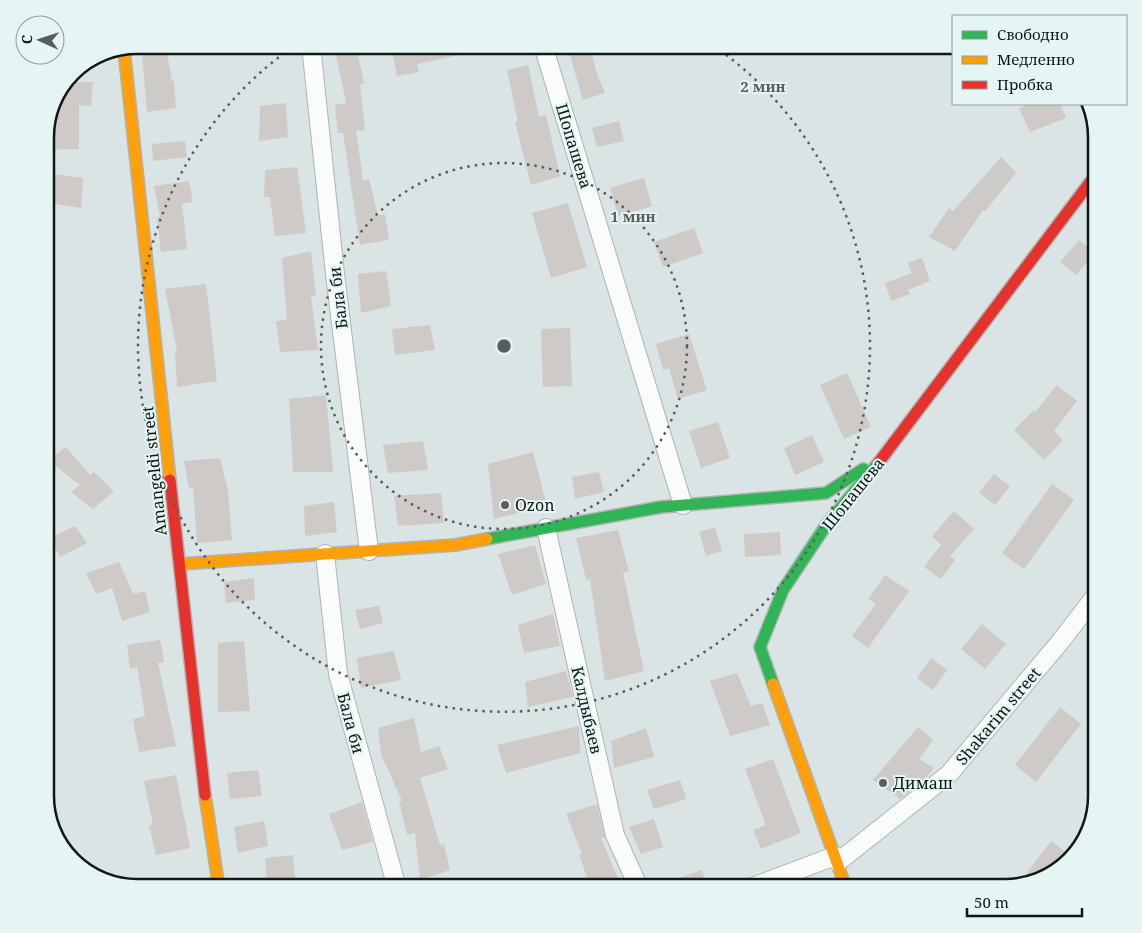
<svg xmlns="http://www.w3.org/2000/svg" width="1142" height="933" viewBox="0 0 1142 933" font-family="'Noto Serif',serif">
	<rect width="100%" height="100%" fill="#dbe4e4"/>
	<g fill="#cdcac8">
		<path d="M334 45H356L364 84 360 85 365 130 356 131 363 180 369 179 378 215 385 214 389 240 360 245 343 133H338L335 105 346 103Z"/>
		<path d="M391 45H457L459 55 417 64 419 72 397 76Z"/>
		<path d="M567 45H590L596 71 605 93 583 100Z"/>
		<path d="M167 53 172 81H174L176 108 147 112 142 55Z"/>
		<path d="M528 65 539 117 546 115 560 176 531 185 515 122H518L507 70Z"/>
		<path d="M65 82H93L91 106 79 105V149L45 150V130L50 112H58V91Z"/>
		<path d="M286 103 288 137 259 141 260 106Z"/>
		<path d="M1030 104H1060L1066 118 1030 132 1019 108Z"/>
		<path d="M619 121 624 141 597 147 592 128Z"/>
		<path d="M185 141 187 157 153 161 152 144Z"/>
		<path d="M1001 157 1016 173 985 211 983 210 955 251 929 237 949 208 953 211Z"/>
		<path d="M297 167 306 233 275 236 270 197H264L265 170Z"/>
		<path d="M53 174 83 178 81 208 49 203Z"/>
		<path d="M644 178 652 206 618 216 610 188Z"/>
		<path d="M189 181 193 202 182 204 187 249 161 252 157 217H160L154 186Z"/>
		<path d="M568 203 587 267 551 278 532 213Z"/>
		<path d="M694 228 703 253 663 267 654 242Z"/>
		<path d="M1079 240 1095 253 1076 275 1060 262Z"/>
		<path d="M311 251 316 296H311L318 350 280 352 276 321 287 320 282 258Z"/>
		<path d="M922 258 930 281 908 290 910 294 891 301 885 283 912 273 908 263Z"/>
		<path d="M386 271 391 306 361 313 358 274Z"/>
		<path d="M206 284 217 381 177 387 175 351H177L165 289Z"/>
		<path d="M430 325 435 350 395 355 392 329Z"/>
		<path d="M570 328 572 386 543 387 541 329Z"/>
		<path d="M689 334 707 390 678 399 669 368 663 370 656 344Z"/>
		<path d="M847 373 871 427 844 439 820 385Z"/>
		<path d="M1057 385 1077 401 1054 431 1063 440 1044 460 1014 430 1033 411 1035 412Z"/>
		<path d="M326 395 333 472H293L289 399Z"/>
		<path d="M718 422 730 458 701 468 689 431Z"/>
		<path d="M812 435 824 462 795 475 784 448Z"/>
		<path d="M423 441 428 470 388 473 383 445Z"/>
		<path d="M66 447 90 475 94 472 114 491 93 509 71 492 80 485 48 460Z"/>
		<path d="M533 452 547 506 494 519 488 464Z"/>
		<path d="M220 458 228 491 232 540 197 543 193 488H189L184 461Z"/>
		<path d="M599 472 604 492 575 499 572 477Z"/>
		<path d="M994 474 1010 486 995 505 979 493Z"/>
		<path d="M1052 484 1074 500 1024 569 1002 553Z"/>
		<path d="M441 493 444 523 398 526 394 496Z"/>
		<path d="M334 502 337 532 305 536 304 506Z"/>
		<path d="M954 511 974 529 950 556 955 560 941 579 924 567 941 545 932 536Z"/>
		<path d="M75 526 87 543 60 557 49 538Z"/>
		<path d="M715 527 722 551 706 556 699 532Z"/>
		<path d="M618 530 629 571 623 573 644 671 605 681 590 579 586 580 576 538Z"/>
		<path d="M780 532 781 555 745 557 744 534Z"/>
		<path d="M535 545 546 584 512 595 498 554Z"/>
		<path d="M119 562 133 594 145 591 150 612 122 621 112 588 96 594 86 573Z"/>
		<path d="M885 575 909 591 868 648 852 636 876 604 868 599Z"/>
		<path d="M254 578 255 600 226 603 224 582Z"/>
		<path d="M379 606 383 623 360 629 355 610Z"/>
		<path d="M553 614 560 646 524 653 518 625Z"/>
		<path d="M982 624 1006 644 985 669 961 649Z"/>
		<path d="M160 640 164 662 158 663 176 746 139 752 133 719 145 716 137 667 130 669 127 645Z"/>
		<path d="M244 641 250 711 218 712V643Z"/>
		<path d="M394 651 401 680 361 688 357 658Z"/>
		<path d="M931 658 947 670 933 690 917 678Z"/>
		<path d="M566 671 573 697 528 707 525 682Z"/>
		<path d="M737 673 751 706 762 703 770 725 730 736 710 681Z"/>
		<path d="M1060 707 1081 724 1036 782 1015 765Z"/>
		<path d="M414 718 421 752 439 746 448 769 420 778 440 845 444 844 450 870 420 880 415 833 407 835 399 801H402L381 754 378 728Z"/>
		<path d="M579 726 580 753 506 773 497 745Z"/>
		<path d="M918 727 933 740 919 759 934 768 923 781 900 799 873 780Z"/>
		<path d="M646 728 654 757 614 768 611 741Z"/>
		<path d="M773 759 801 833 761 849 753 830 766 825 745 769Z"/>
		<path d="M258 770 262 796 230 799 227 773Z"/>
		<path d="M176 775 190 848 156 855 149 825H153L144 781Z"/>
		<path d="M680 780 686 799 654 809 647 790Z"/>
		<path d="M362 802 373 842 342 850 329 814Z"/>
		<path d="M597 804 605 837 601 838 622 888H591L579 855 582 854 566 814Z"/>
		<path d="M654 819 663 847 641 854 629 827Z"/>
		<path d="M264 821 268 846 238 853 234 827Z"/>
		<path d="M1051 841 1073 858 1046 879 1018 885Z"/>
		<path d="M293 855 295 880 267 883 265 858Z"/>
		<path d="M702 870 708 888H656V886Z"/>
	</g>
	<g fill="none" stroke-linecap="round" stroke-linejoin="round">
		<g stroke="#adb4b4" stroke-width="20">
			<g id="street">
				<path d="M311 45 335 274 369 551"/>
				<path d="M543 45 683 505"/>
				<path d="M546 528 615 835 639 888"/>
				<path d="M325 554 338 674 397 888"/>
				<path d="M838 862 949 774 1060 642 1097 594"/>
				<path d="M750 888 835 856"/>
			</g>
		</g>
		<g stroke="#adb4b4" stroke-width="14">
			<g id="fast">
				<path d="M487 539 661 507 826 493 863 469"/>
				<path d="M773 684 760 647 783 590 827 524 879 462"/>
			</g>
		</g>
		<g stroke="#adb4b4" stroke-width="14">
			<g id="slow">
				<path d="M124 49 170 480"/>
				<path d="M180 564 455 545 487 539"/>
				<path d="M773 684 846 888"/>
				<path d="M205 795 219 888"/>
			</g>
		</g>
		<g stroke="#adb4b4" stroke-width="14">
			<g id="jam">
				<path d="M879 462 1097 173"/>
				<path d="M170 480 205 795"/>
			</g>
		</g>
		<use href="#street" stroke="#fafbfb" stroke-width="18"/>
		<use href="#fast" stroke="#30b455" stroke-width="11"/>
		<use href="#slow" stroke="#ff9f0a" stroke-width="11"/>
		<use href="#jam" stroke="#e5322d" stroke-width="11"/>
	</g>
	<g fill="none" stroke="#585e5e" stroke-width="2.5" stroke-dasharray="2.5 5">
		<circle cx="504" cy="346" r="183"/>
		<path d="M714 46A366 366 0 1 1 294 46"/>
	</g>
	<g fill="#585e5e" stroke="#e4f5f4" stroke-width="2">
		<circle cx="505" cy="505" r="5"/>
		<circle cx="883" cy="783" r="5"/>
	</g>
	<g text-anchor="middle" stroke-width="4" stroke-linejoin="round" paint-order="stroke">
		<g font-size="16" fill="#111616" stroke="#e4f5f4">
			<text transform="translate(574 146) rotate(73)" y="6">Шопашева</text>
			<text transform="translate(338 298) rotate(-97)" y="6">Бала би</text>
			<text transform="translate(154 471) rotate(-96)" y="6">Amangeldi street</text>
			<text transform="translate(853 494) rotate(-51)" y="6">Шопашева</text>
			<text transform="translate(587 710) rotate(77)" y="6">Калдыбаев</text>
			<text transform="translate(998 716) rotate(-50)" y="6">Shakarim street</text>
			<text transform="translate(351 723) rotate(75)" y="6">Бала би</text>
		</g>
		<g font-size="16" fill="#111616" stroke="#e4f5f4" text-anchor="start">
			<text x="515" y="511">Ozon</text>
			<text x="893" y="789">Димаш</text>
		</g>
	</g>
	<path d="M0 0H1142V933H0ZM137 54H1005A83 83 0 0 1 1088 137V796A83 83 0 0 1 1005 879H137A83 83 0 0 1 54 796V137A83 83 0 0 1 137 54Z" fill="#e4f5f4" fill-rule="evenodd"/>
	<path fill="none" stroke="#111616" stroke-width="2.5" d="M137 54H1005A83 83 0 0 1 1088 137V796A83 83 0 0 1 1005 879H137A83 83 0 0 1 54 796V137A83 83 0 0 1 137 54Z"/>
	<circle cx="504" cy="346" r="8" fill="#585e5e" stroke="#e4f5f4" stroke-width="2.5"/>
	<g font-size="15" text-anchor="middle" font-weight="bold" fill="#585e5e" stroke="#e4f5f4" stroke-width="4" stroke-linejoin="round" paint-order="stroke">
		<text x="763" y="92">2 мин</text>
		<text x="633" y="222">1 мин</text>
	</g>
	<rect x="952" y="15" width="175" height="90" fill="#e4f5f4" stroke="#909c9b"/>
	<rect x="962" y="31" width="25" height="8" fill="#30b455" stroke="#909c9b"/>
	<text x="997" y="40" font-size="15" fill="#111616">Свободно</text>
	<rect x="962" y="56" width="25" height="8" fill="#ff9f0a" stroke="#909c9b"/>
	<text x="997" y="65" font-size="15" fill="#111616">Медленно</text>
	<rect x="962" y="81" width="25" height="8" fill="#e5322d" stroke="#909c9b"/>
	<text x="997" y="90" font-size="15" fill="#111616">Пробка</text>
	<g transform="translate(40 40) rotate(273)"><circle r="24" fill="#e4f5f4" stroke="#909c9b"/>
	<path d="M0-4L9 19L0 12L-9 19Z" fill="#585e5e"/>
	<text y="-8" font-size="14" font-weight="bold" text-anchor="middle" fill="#111616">С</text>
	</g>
	<path d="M967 908v8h115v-8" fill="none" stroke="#111616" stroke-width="2.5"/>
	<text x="974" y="908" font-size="15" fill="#111616" stroke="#e4f5f4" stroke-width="4" paint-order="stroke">50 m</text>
</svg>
